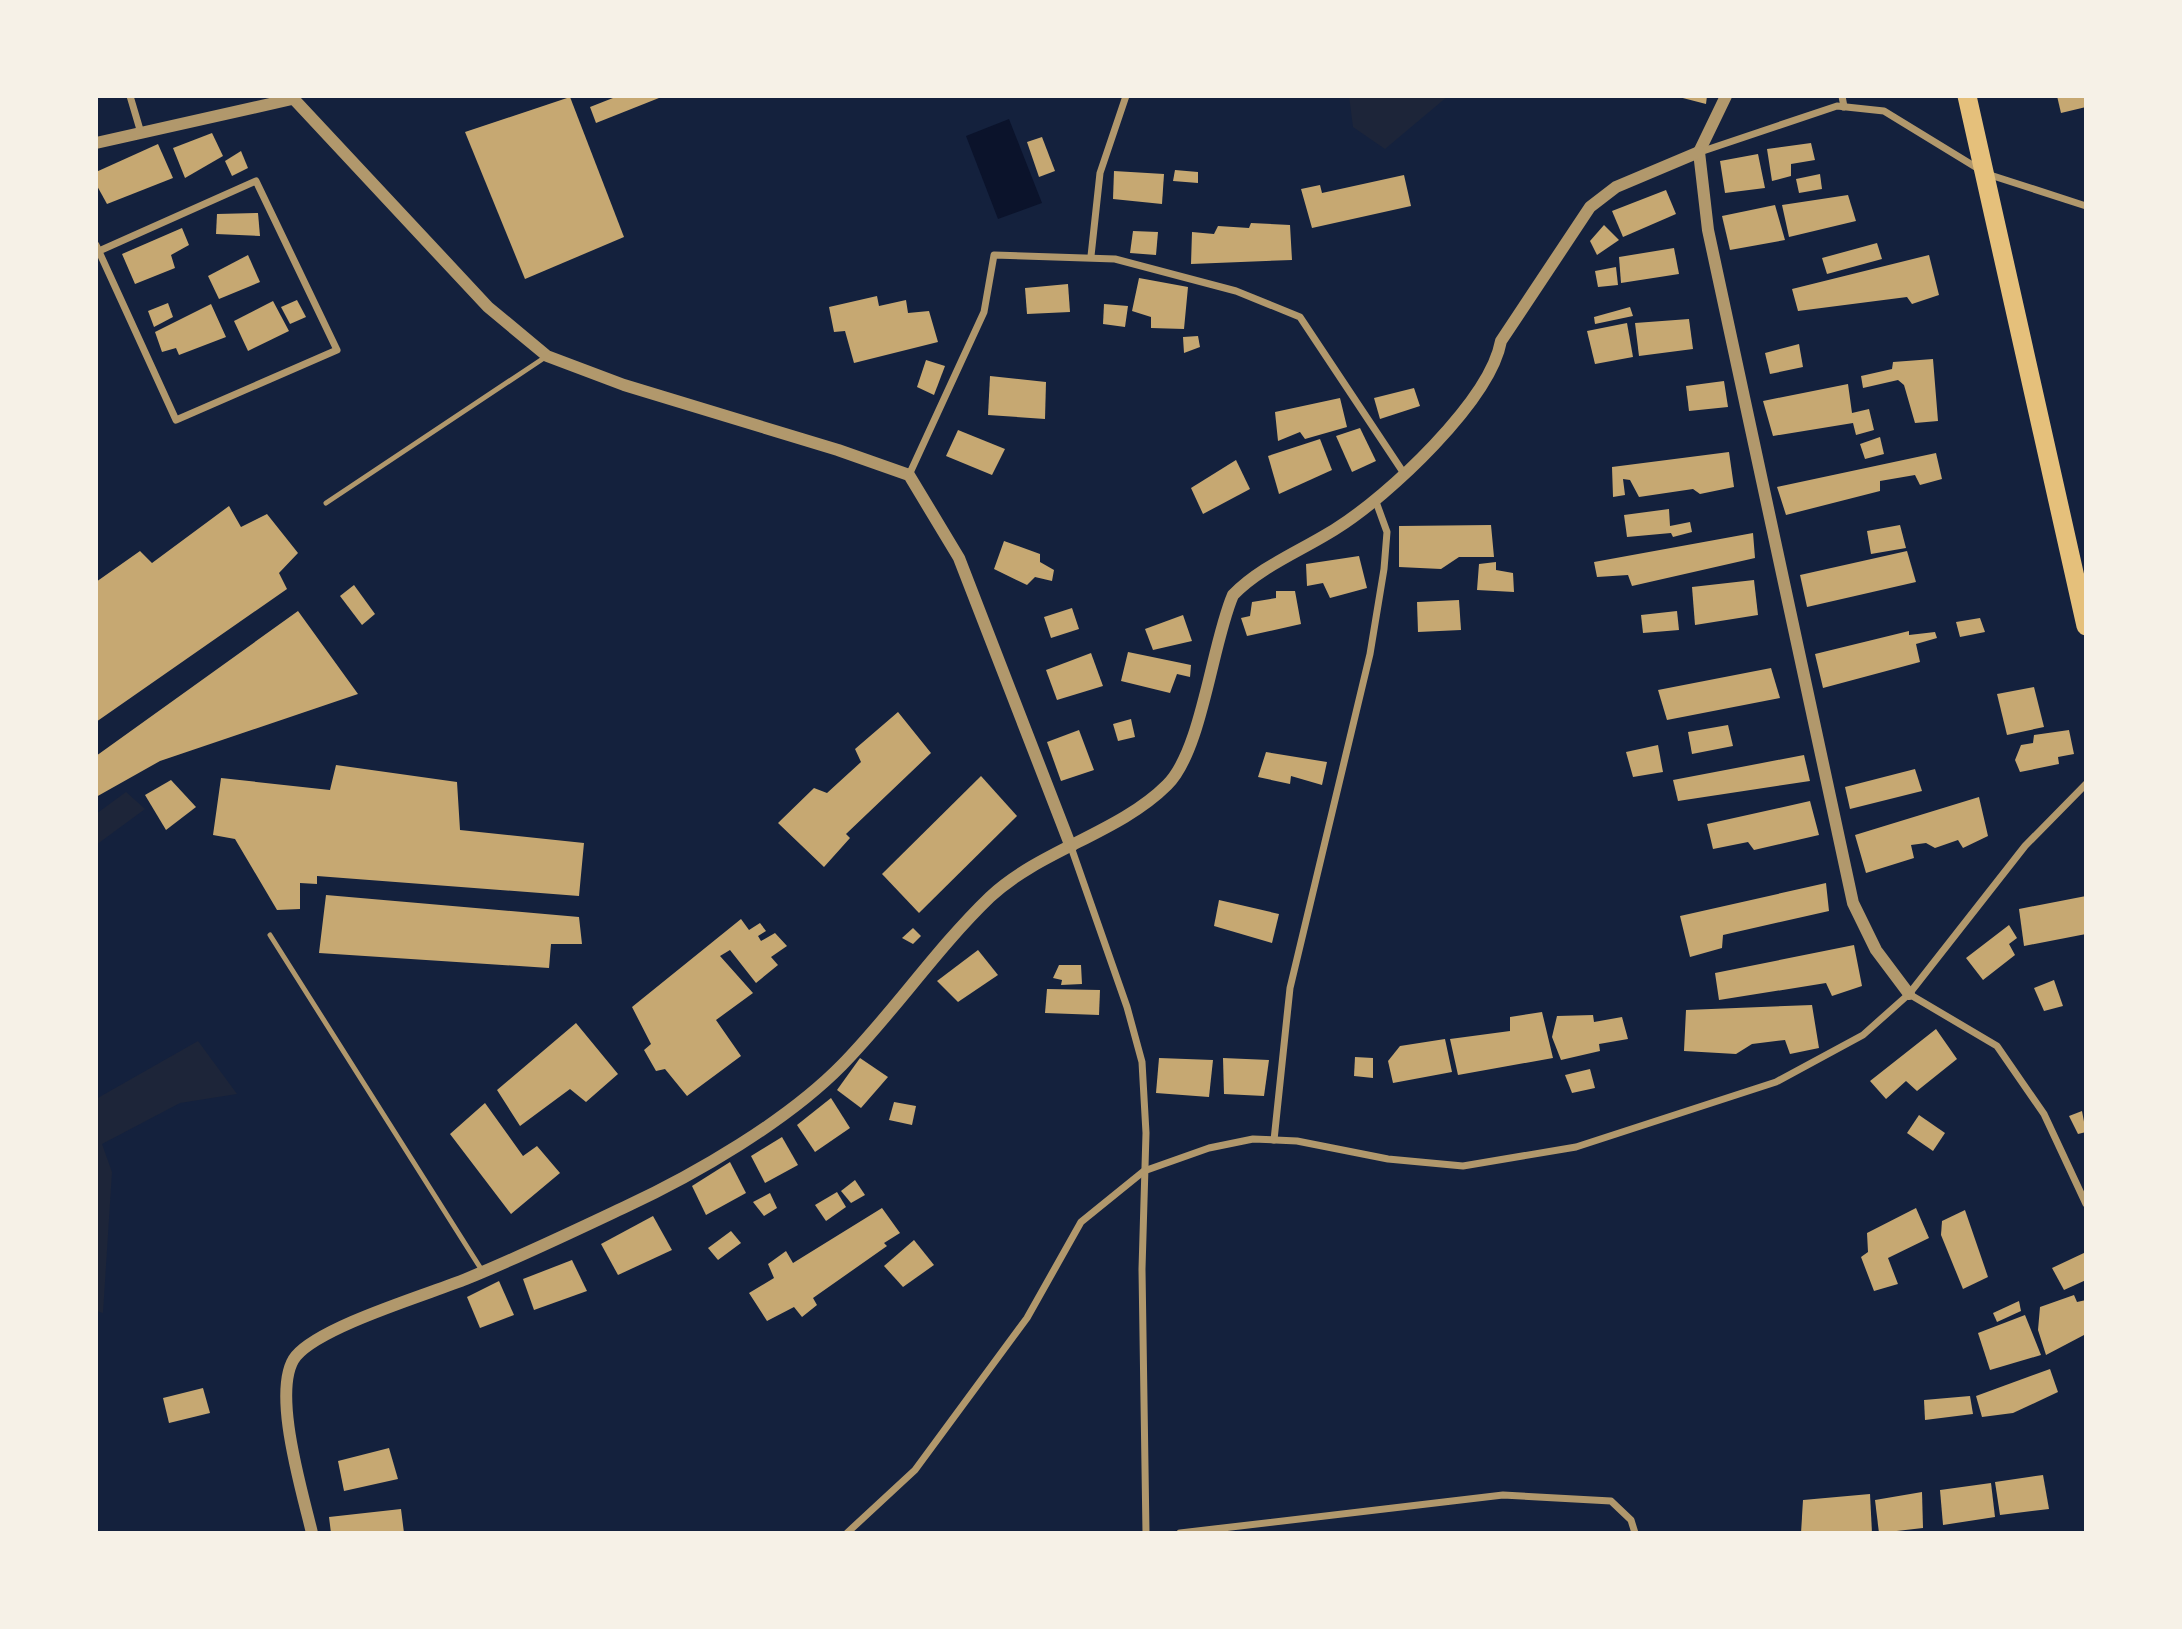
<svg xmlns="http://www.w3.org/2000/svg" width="2182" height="1629" viewBox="0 0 2182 1629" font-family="Lora,serif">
	<rect width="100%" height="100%" fill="#14213d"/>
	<g fill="#1d2539">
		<path d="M1349 96H1448L1385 149 1353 127Z"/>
		<path d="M126 792 145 809 96 845V814Z"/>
		<path d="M198 1041 237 1094 180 1103 102 1144 112 1172 103 1313 96 1311V1099Z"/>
	</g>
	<path fill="#0b132b" d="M1009 119 1042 203 998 219 966 136Z"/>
	<g fill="#c6a872">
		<path d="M618 96H664L596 123 590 107Z"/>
		<path d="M1675 96H1707L1706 104Z"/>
		<path d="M2057 96H2086V107L2061 113Z"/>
		<path d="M570 97 624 237 525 279 465 132Z"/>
		<path d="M212 133 223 156 185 178 173 148Z"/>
		<path d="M1042 137 1055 171 1039 177 1027 142Z"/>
		<path d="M1811 143 1815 160 1791 164V176L1772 181 1767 149Z"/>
		<path d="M158 144 173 178 107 204 96 184V172Z"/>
		<path d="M241 151 248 168 232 176 225 161Z"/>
		<path d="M1758 154 1765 188 1725 193 1720 161Z"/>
		<path d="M1175 170 1198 172V183L1173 181Z"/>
		<path d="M1114 171 1164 174 1162 204 1113 199Z"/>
		<path d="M1820 174 1822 189 1799 193 1796 179Z"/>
		<path d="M1404 175 1411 206 1312 228 1301 189 1320 185 1322 193Z"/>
		<path d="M1666 190 1676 214 1623 237 1612 211Z"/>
		<path d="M1848 195 1856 221 1789 237 1782 205Z"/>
		<path d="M1775 205 1785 240 1730 250 1722 216Z"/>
		<path d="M258 213 260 236 216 234 217 214Z"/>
		<path d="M1251 223 1290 225 1292 260 1191 264 1192 232 1214 234 1218 226 1249 228Z"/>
		<path d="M1604 225 1619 240 1597 255 1590 241Z"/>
		<path d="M182 228 189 245 171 255 175 268 135 284 122 254Z"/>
		<path d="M1133 231 1158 232 1156 255 1130 253Z"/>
		<path d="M1877 243 1882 259 1827 274 1822 258Z"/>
		<path d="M1674 248 1679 274 1621 283 1619 257Z"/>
		<path d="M248 255 260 282 219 299 208 276Z"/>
		<path d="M1929 255 1939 295 1912 304 1907 297 1798 311 1792 289Z"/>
		<path d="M1616 267 1618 285 1598 287 1595 271Z"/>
		<path d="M1139 278 1188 287 1184 329 1151 328V317L1132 311Z"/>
		<path d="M1068 284 1070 312 1027 314 1025 288Z"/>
		<path d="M877 296 879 306 906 300 908 313 929 311 938 342 854 363 845 331 834 332 829 307Z"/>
		<path d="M297 300 306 317 290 324 281 307Z"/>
		<path d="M273 301 289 331 248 351 234 321Z"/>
		<path d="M168 303 173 317 154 327 148 311Z"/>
		<path d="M211 304 226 337 179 355 176 348 162 352 155 332Z"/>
		<path d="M1104 304 1128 306 1125 327 1103 324Z"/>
		<path d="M1630 307 1633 316 1595 324 1594 317Z"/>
		<path d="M1689 319 1693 349 1639 356 1635 323Z"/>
		<path d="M1627 323 1633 357 1595 364 1587 331Z"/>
		<path d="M1198 336 1200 347 1184 353 1183 337Z"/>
		<path d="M1799 344 1803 367 1770 374 1765 353Z"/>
		<path d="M1933 359 1938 421 1915 423 1904 385 1898 380 1863 388 1861 376 1892 369 1893 362Z"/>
		<path d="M926 360 945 366 934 395 917 387Z"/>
		<path d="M990 376 1046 382 1045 419 988 415Z"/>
		<path d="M1724 381 1728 407 1689 411 1686 386Z"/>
		<path d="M1848 384 1852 413 1869 409 1874 430 1856 435 1853 423 1773 436 1763 401Z"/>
		<path d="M1414 388 1420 406 1380 419 1374 398Z"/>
		<path d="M1340 398 1347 427 1305 439 1300 432 1278 441 1275 412Z"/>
		<path d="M1360 428 1376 461 1352 472 1336 436Z"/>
		<path d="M958 430 1005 449 992 475 946 456Z"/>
		<path d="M1880 437 1884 454 1865 459 1860 444Z"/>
		<path d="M1320 439 1332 470 1279 494 1268 456Z"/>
		<path d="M1729 452 1734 487 1700 494 1693 489 1639 497 1630 480 1623 479 1625 495 1613 497 1612 467Z"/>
		<path d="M1936 453 1942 479 1920 485 1915 475 1880 481V491L1786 515 1777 487Z"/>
		<path d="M1236 460 1250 489 1203 514 1191 488Z"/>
		<path d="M229 506 241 527 267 514 298 553 279 573 287 589 96 722V582L140 551 152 563Z"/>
		<path d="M1669 509 1670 526 1690 522 1692 532 1673 537 1671 533 1627 537 1624 515Z"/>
		<path d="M1491 525 1494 557H1459L1441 569 1399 567V526Z"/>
		<path d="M1900 525 1906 548 1871 554 1867 531Z"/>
		<path d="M1753 533 1755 558 1632 586 1628 575 1597 577 1594 562Z"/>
		<path d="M1004 541 1040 554V562L1054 570 1052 581 1035 577 1027 585 994 569Z"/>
		<path d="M1907 551 1916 582 1807 607 1800 575Z"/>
		<path d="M1359 556 1367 588 1330 598 1323 583 1307 586 1306 564Z"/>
		<path d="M1496 562V570L1513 573 1514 592 1477 590 1479 564Z"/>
		<path d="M1754 580 1758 615 1695 625 1692 587Z"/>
		<path d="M354 585 375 614 362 625 340 596Z"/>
		<path d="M1276 591H1295L1301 624 1247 636 1241 618 1250 616 1252 602 1276 598Z"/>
		<path d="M1459 600 1461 630 1418 632 1417 602Z"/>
		<path d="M1072 608 1079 629 1051 638 1044 617Z"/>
		<path d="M298 611 358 694 160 761 96 797V756Z"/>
		<path d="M1677 611 1679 630 1643 633 1641 615Z"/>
		<path d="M1183 615 1192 641 1153 650 1145 629Z"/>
		<path d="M1980 618 1985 632 1960 637 1956 622Z"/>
		<path d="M1909 631V635L1935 632 1937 638 1916 644 1920 662 1823 688 1815 654Z"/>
		<path d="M1128 652 1191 665 1190 677 1177 674 1170 693 1121 681Z"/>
		<path d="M1091 653 1103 686 1057 700 1046 670Z"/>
		<path d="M1771 668 1780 698 1667 720 1658 690Z"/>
		<path d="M2034 687 2044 727 2007 735 1997 694Z"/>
		<path d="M898 712 931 753 846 834 850 838 824 867 778 823 814 788 827 793 861 762 855 749Z"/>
		<path d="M1131 719 1135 737 1118 741 1113 724Z"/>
		<path d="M1728 725 1733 746 1692 754 1688 732Z"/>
		<path d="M1079 730 1094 770 1061 781 1047 742Z"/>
		<path d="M2069 730 2074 754 2058 757 2059 764 2020 772 2015 760 2021 745 2033 743 2034 735Z"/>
		<path d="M1658 745 1663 772 1633 777 1626 752Z"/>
		<path d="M1266 752 1327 762 1322 785 1291 776 1290 784 1258 777Z"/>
		<path d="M1804 755 1810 781 1678 801 1673 780Z"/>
		<path d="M336 765 457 782 460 830 584 843 579 896 317 876V884L300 883V909L277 910 235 839 213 835 221 778 330 790Z"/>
		<path d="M1915 769 1922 791 1850 809 1845 787Z"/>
		<path d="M981 776 1017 816 919 913 882 874Z"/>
		<path d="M171 780 196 807 166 830 145 795Z"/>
		<path d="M1979 797 1988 836 1963 848 1958 840 1935 848 1926 843 1911 845 1914 858 1866 873 1855 835Z"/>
		<path d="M1810 801 1819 835 1754 850 1748 842 1713 849 1707 824Z"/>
		<path d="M1826 883 1829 911 1723 935 1722 948 1690 957 1680 916Z"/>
		<path d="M326 895 579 917 582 944H551L549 968 319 953Z"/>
		<path d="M2086 896V934L2024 946 2019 909Z"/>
		<path d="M1219 900 1279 914 1272 943 1214 926Z"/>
		<path d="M741 919 749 930 760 923 766 931 758 936 761 941 775 933 787 946 771 957 778 965 756 983 730 950 720 956 753 993 716 1020 741 1056 687 1096 665 1069 656 1071 644 1050 651 1044 632 1007Z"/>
		<path d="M2009 925 2017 938 2009 944 2015 955 1983 980 1966 958Z"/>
		<path d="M913 928 921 936 913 944 902 938Z"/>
		<path d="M1854 945 1862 986 1832 996 1826 983 1719 1000 1715 973Z"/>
		<path d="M978 950 998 975 958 1002 937 981Z"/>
		<path d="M1059 965H1081L1082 984 1061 985 1062 980 1053 978Z"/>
		<path d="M2054 980 2063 1006 2044 1011 2034 988Z"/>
		<path d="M1047 989 1100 990 1099 1015 1045 1013Z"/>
		<path d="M1812 1005 1819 1048 1790 1054 1785 1040 1752 1044 1736 1054 1684 1051 1686 1010Z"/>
		<path d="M1542 1012 1553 1058 1458 1075 1450 1039 1510 1031V1017Z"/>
		<path d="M1593 1015 1594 1022 1622 1017 1628 1039 1599 1044 1600 1051 1561 1060 1552 1037 1557 1016Z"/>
		<path d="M576 1023 618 1074 586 1102 570 1089 520 1126 497 1090Z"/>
		<path d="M1936 1029 1957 1059 1917 1091 1906 1081 1886 1099 1870 1081Z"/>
		<path d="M1445 1039 1452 1072 1393 1083 1388 1061 1400 1046Z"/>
		<path d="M1355 1057 1373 1058V1078L1354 1076Z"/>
		<path d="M860 1058 888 1077 861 1108 837 1090Z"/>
		<path d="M1159 1058 1213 1060 1209 1097 1156 1093Z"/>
		<path d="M1223 1058 1269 1060 1264 1096 1224 1094Z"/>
		<path d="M1590 1069 1595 1088 1572 1093 1565 1075Z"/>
		<path d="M831 1098 850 1128 815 1152 797 1125Z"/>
		<path d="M894 1102 916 1106 912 1125 889 1120Z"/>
		<path d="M485 1103 523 1156 537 1146 560 1173 511 1214 450 1134Z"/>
		<path d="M2082 1111 2086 1132 2078 1134 2069 1116Z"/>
		<path d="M1919 1115 1945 1133 1933 1151 1907 1133Z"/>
		<path d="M782 1137 798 1165 765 1183 751 1156Z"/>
		<path d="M730 1162 746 1193 706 1215 692 1186Z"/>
		<path d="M855 1180 865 1195 851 1203 841 1191Z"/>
		<path d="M837 1192 846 1207 826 1221 815 1205Z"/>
		<path d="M770 1193 777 1208 764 1216 753 1202Z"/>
		<path d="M882 1208 900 1233 884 1243 887 1246 813 1298 817 1305 802 1317 794 1307 767 1321 749 1293 774 1278 768 1264 786 1251 793 1263Z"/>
		<path d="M1916 1208 1929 1238 1888 1258 1898 1284 1874 1291 1861 1257 1868 1252 1867 1233Z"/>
		<path d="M1965 1210 1988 1277 1963 1289 1941 1235 1942 1221Z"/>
		<path d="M653 1216 672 1250 618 1275 601 1244Z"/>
		<path d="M731 1231 741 1243 718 1260 708 1248Z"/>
		<path d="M914 1240 934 1265 903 1287 884 1266Z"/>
		<path d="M2086 1252V1280L2064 1290 2052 1268Z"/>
		<path d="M572 1260 587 1291 534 1310 523 1279Z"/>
		<path d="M499 1281 514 1315 480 1328 467 1297Z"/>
		<path d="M2074 1295 2077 1302 2086 1300V1339L2084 1335 2046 1355 2038 1330 2040 1307Z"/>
		<path d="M2019 1301 2021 1311 1997 1322 1993 1313Z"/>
		<path d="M2025 1315 2041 1355 1990 1370 1978 1333Z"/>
		<path d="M2050 1369 2058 1392 2013 1413 1982 1417 1976 1396Z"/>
		<path d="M203 1388 210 1413 169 1423 163 1398Z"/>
		<path d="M1970 1396 1973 1414 1925 1420 1924 1400Z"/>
		<path d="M389 1448 398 1479 344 1491 338 1461Z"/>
		<path d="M2043 1475 2049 1509 2000 1515 1995 1482Z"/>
		<path d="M1991 1483 1995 1517 1943 1525 1940 1490Z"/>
		<path d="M1922 1492 1923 1528 1879 1533 1875 1500Z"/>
		<path d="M1870 1494 1872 1533H1801L1803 1500Z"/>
		<path d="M401 1509 404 1533H331L329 1517Z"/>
	</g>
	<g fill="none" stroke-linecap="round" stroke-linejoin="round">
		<g stroke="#b1986c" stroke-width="5">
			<path d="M326 503 547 356"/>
			<path d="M270 935 483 1272"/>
		</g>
		<g stroke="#b1986c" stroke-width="7">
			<path d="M130 96 141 133"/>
			<path d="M1842 96 1844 107"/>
			<path d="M1700 152 1837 106 1884 111 1987 174 2086 206"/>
			<path d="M96 245 176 420 337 350 256 181 99 251"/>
			<path d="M1091 256 1100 173 1126 96"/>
			<path d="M909 475 984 312 994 255 1115 259 1236 291 1300 317 1405 475"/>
			<path d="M1071 847 1127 1007 1142 1062 1146 1133 1142 1269 1146 1533"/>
			<path d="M1909 994 1997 1046 2044 1114 2086 1204"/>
			<path d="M1274 1140 1290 988 1370 654 1384 569 1387 532 1375 499"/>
			<path d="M847 1533 915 1470 1027 1318 1081 1222 1144 1171 1209 1148 1253 1139 1297 1141 1388 1159 1463 1166 1576 1147 1776 1082 1863 1035 1909 994 2025 846 2086 784"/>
			<path d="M1180 1533 1503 1495 1611 1501 1631 1520 1635 1533"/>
		</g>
		<g stroke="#b1986c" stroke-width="12">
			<path d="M291 96 488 307 547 356 624 385 838 450 909 475 959 558 1071 847"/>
			<path d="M1726 96 1699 152 1708 230 1853 903 1876 950 1909 994"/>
			<path d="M96 143 292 99"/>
			<path d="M312 1533C303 1494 270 1388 296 1356 321 1326 426 1295 466 1279 520 1257 572 1232 625 1207 696 1174 787 1121 842 1065 894 1012 936 949 990 897 1040 850 1119 833 1167 785 1202 751 1212 643 1233 595 1261 566 1303 550 1337 528 1388 496 1490 401 1501 341L1590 207 1616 187 1699 152"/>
		</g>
		<path stroke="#e5c07b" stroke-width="19" d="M1967 96 2086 626"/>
	</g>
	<rect width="2182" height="1629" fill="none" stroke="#f6f1e7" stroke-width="196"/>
</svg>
